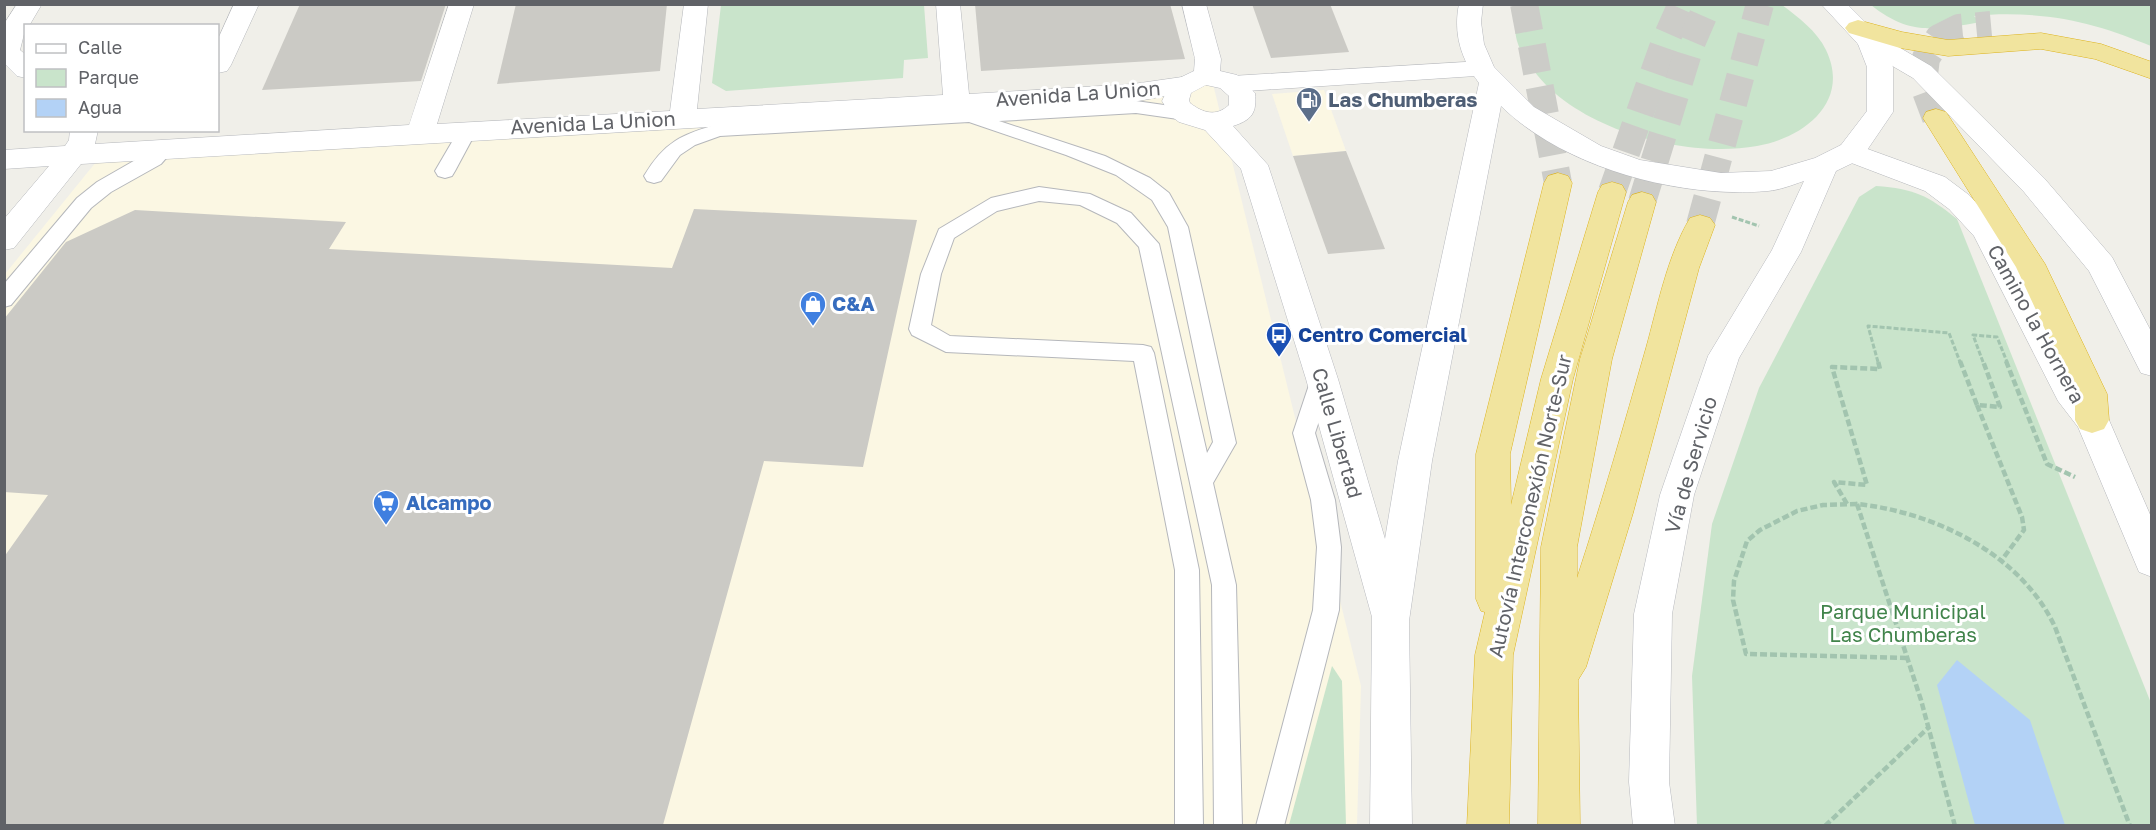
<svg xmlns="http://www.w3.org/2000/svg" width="2156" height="830" viewBox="0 0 2156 830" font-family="'Golos Text',sans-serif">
	<rect width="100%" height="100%" fill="#f0efe9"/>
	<g fill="#fbf7e3">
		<path d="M1212 80 1361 686 1357 825 5 826V274L109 146Z"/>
		<path d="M1324 90 1346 151 1293 156 1272 94Z"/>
	</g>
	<g fill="#c9e4cb">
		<path d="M721 5H924L928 58 904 60 903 78 726 91 712 83Z"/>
		<path d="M1521 5H1782C1798 17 1817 31 1826 50 1851 102 1804 138 1757 146 1686 159 1578 130 1534 71 1517 49 1509 31 1521 5Z"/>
		<path d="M1871 5H2151V46C2133 39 2114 31 2094 26 2057 15 2012 12 1974 16L1981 22C1935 30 1910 36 1871 5Z"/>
		<path d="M1876 186C1915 189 1927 195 1957 219L2151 703V825L1697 826 1692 676 1712 524 1759 388 1859 197Z"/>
		<path d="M1332 666 1342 681 1346 825H1289Z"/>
	</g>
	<path fill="#b3d2f6" d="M1957 660 2030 720 2065 825H1975L1937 685Z"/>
	<g fill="#cbcac5">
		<path d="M300 4H446L421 81 262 90Z"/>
		<path d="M516 4H667L660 71 497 84Z"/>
		<path d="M975 4H1170L1185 59 981 71Z"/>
		<path d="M1252 4H1330L1349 52 1271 58Z"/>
		<path d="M1346 151 1385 249 1328 254 1293 156Z"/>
		<path d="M694 209 917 220 863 467 764 461 663 825H4V557L48 495 4 492V319L66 242 135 210 346 222 329 249 672 268Z"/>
	</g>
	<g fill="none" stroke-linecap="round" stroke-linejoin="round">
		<g stroke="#ccccc8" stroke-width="28" stroke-dasharray="28 14" stroke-linecap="butt">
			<path d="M1524 4 1558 183"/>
			<path d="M1936 118 1923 83 1926 58 1939 38 1959 28 1991 25"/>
			<path d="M1612 192 1665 42 1682 4"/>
			<path d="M1642 202 1690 46 1708 4"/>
			<path d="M1700 225 1760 4"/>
		</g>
		<g stroke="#b5b7bb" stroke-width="2">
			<g id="lane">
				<path d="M1136 101 1185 108 1191 110 1194 114 1191 118 1185 120 1136 113 999 121 1105 156 1150 178 1169 193 1188 227 1236 443 1213 483 1236 585 1242 826H1214L1212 585 1139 247 1117 223 1080 205 1039 201 997 211 954 238 941 274 931 325 950 336 1143 345 1151 347 1154 353 1199 570 1203 826H1175V570L1134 361 946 352 912 335 909 329 921 274 939 229 991 198 1039 187 1090 194 1131 213 1159 244 1207 453 1213 442 1168 227 1152 200 1116 175 1066 155 969 122 720 136 695 145 680 155 661 181 654 183 647 181 644 176C664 142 682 134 719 124Z"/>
				<path d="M468 124 475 126 477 130 455 171 452 176 445 178 438 176 435 171 459 130 461 126Z"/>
				<path d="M165 143 172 144 174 149 161 164 111 192 91 208 11 305 4 307V284L77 198 97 182Z"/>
				<path d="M1322 370 1330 373 1333 379 1315 433 1335 500 1341 547 1339 610 1284 826H1256L1313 610 1317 547 1311 500 1293 433 1311 379 1314 373Z"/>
			</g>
		</g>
		<g stroke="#b5b7bb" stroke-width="1">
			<g id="street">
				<path d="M17 4H42L29 26H26L20 50 26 55V78L17 76 4 63V24Z"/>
				<path d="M234 4H259L231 65 227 71 218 73V39Z"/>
				<path d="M449 4H474L437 124 670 111 684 4H708L697 109 943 95 936 4H960L969 94 1133 84 1182 77 1191 79 1195 85 1191 91 1133 102 81 164 14 248 4 250V219L49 166 4 169V150L65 146 69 140 70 130H98L95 144 409 125Z"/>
				<path d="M1869 33 1878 35 1931 66 2044 178 2112 257 2152 333V376L2141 373 2089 271 2024 192 1913 78 1860 47 1856 41 1860 35Z"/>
				<path d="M1482 61 1491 63 1495 69 1491 75 1232 92 1223 90 1219 84 1223 78 1232 76Z"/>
				<path d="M1851 143 1945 177 1969 195 1995 223 2082 383 2109 420 2152 519V577L2139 572 2078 427 2058 401 1974 236 1949 209 1925 191 1841 159 1837 152 1841 145Z"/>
			</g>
		</g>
		<g stroke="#b7b9be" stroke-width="1">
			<path id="secondary" d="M1182 4H1206L1221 59 1220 71 1237 75 1255 93C1257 113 1252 120 1233 126L1268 165 1338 379 1385 539 1398 461 1479 83C1461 59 1453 34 1459 4H1483L1481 22 1484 44 1494 67 1534 107 1601 146 1640 160 1721 173 1771 171 1815 158 1841 145 1867 111V67L1858 44 1821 4H1847L1878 35 1893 67V112L1861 159 1836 171 1801 252 1739 358 1694 495 1672 614 1669 782 1675 826H1633L1629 782 1634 614 1660 495 1708 356 1772 250 1804 181C1792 185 1780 190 1768 191 1680 199 1564 168 1501 106L1432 461 1409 621 1412 826H1370L1372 617 1306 379 1241 169 1205 130 1179 122 1171 116 1162 101 1171 82 1194 71 1195 59ZM1206 85 1220 88 1229 96V105C1216 117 1203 113 1190 103L1189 100 1191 93Z"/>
		</g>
		<g stroke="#ddb31c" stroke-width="1">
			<g id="highway">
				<path d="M1858 20 1902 32 1948 40 2041 33 2101 44 2152 62V79L2095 59 2041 49 1948 56 1900 48 1849 33 1845 28 1849 23Z"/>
				<path d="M1936 109 1946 112 2045 264 2107 394 2109 420 2104 429 2092 433 2080 429 2075 420V394L2016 267 1923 118 1926 112Z"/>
				<path d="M1558 173 1568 176 1572 183 1510 454 1511 505 1541 379 1598 192 1602 185 1612 182 1622 185 1626 192 1573 379 1513 655 1509 826H1467L1475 655 1485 612 1481 611 1476 599V454L1544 183 1548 176Z"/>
				<path d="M1642 192 1652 195 1656 202 1612 359 1577 547V578C1602 502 1624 425 1646 348 1658 305 1667 257 1690 218L1700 215 1710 218 1715 225 1699 268 1633 513 1586 667 1578 680 1580 826H1538L1541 547 1580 359 1628 202 1632 195Z"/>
			</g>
		</g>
		<g stroke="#a2c4af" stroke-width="3" stroke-dasharray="5 2" stroke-linecap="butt">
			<path d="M1732 217 1759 226"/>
			<path d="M1878 362 1868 326 1949 333 1960 362"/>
			<path d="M1983 362 1973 335 1997 337 2007 362"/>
		</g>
		<g stroke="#a2c4af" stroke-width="4.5" stroke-dasharray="7 3" stroke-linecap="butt">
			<path d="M1960 361 1977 405 2000 407 1983 361"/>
			<path d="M2006 361 2047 464 2075 477"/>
			<path d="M1977 405 2022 517 2024 530 2001 561"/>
			<path d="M1847 504 1834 482 1867 485 1832 367 1880 369 1878 361"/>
			<path d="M1857 504 1823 505 1797 511 1760 530 1747 541 1734 581 1733 600 1746 654 1908 658"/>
			<path d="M1825 826 1929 727"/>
			<path d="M1955 826 1921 700 1857 504C1934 512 2021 554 2055 627L2130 826"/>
		</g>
		<use href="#lane" fill="#fff" fill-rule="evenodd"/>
		<use href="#street" fill="#fff" fill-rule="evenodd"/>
		<use href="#secondary" fill="#fff" fill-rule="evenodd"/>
		<use href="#highway" fill="#f1e49e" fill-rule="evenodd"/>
	</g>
	<defs>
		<g id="fuel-pin" transform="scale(1.35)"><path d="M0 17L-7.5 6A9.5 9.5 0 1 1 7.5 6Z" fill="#5c6f8a" stroke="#fff"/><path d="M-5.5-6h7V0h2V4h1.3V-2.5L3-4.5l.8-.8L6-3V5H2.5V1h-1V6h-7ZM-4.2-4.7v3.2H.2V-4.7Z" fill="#fff"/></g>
		<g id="shop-pin" transform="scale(1.35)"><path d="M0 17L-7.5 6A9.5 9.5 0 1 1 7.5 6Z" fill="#3f7fe0" stroke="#fff"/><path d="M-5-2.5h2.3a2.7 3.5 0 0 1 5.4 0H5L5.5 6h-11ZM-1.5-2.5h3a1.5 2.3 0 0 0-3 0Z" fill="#fff"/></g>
		<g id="bus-pin" transform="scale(1.35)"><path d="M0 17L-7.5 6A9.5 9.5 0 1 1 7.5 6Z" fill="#1a4fb4" stroke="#fff"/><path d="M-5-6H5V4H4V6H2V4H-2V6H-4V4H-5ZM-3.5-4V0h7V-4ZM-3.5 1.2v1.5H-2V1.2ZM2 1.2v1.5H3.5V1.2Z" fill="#fff"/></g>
		<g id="supermarket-pin" transform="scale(1.35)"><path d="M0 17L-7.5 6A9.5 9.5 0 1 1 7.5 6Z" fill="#3f7fe0" stroke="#fff"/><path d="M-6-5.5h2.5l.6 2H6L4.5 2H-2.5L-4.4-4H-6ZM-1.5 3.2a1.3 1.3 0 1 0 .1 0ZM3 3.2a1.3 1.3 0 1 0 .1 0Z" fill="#fff"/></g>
	</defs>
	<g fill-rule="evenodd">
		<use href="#fuel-pin" x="1309" y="100"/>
		<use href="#shop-pin" x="813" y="304"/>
		<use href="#bus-pin" x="1279" y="335"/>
		<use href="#supermarket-pin" x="386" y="503"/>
	</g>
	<g text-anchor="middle" stroke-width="6" stroke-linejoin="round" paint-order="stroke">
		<g font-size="20" fill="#606267" stroke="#fff">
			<text transform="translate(1078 94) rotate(-4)" y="7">Avenida La Union</text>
			<text transform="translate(593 123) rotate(-3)" y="7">Avenida La Union</text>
			<text transform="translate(2036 324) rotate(61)" y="7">Camino la Hornera</text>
			<text transform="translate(1337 433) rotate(74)" y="7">Calle Libertad</text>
			<text transform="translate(1691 465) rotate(-74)" y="7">Vía de Servicio</text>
			<text transform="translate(1530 506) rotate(-77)" y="7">Autovía Interconexión Norte-Sur</text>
		</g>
		<g font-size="20" font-weight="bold" fill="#4e5e75" stroke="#fff" text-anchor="start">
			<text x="1328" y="107">Las Chumberas</text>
		</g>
		<g font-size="20" font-weight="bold" fill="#366cbe" stroke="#fff" text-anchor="start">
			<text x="832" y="311">C&amp;A</text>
			<text x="406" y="510">Alcampo</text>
		</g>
		<g font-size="20" font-weight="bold" fill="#164399" stroke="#fff" text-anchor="start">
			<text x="1298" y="342">Centro Comercial</text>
		</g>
		<g font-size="20" fill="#41844b" stroke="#fff">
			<text x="1903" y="619">Parque Municipal<tspan x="1903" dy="23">Las Chumberas</tspan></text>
		</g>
	</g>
	<rect width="2156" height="830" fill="none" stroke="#606267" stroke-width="12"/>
	<rect x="24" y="24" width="195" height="108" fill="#ffffff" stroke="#bfc0c2" stroke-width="1.5"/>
	<rect x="36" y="44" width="30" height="9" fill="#ffffff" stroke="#bfc0c2" stroke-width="1.5"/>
	<text x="78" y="54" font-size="18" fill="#606267">Calle</text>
	<rect x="36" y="69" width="30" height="18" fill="#c9e4cb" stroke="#bfc0c2" stroke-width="1.5"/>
	<text x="78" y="84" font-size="18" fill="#606267">Parque</text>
	<rect x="36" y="99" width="30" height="18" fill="#b3d2f6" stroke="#bfc0c2" stroke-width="1.5"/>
	<text x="78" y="114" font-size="18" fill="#606267">Agua</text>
</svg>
